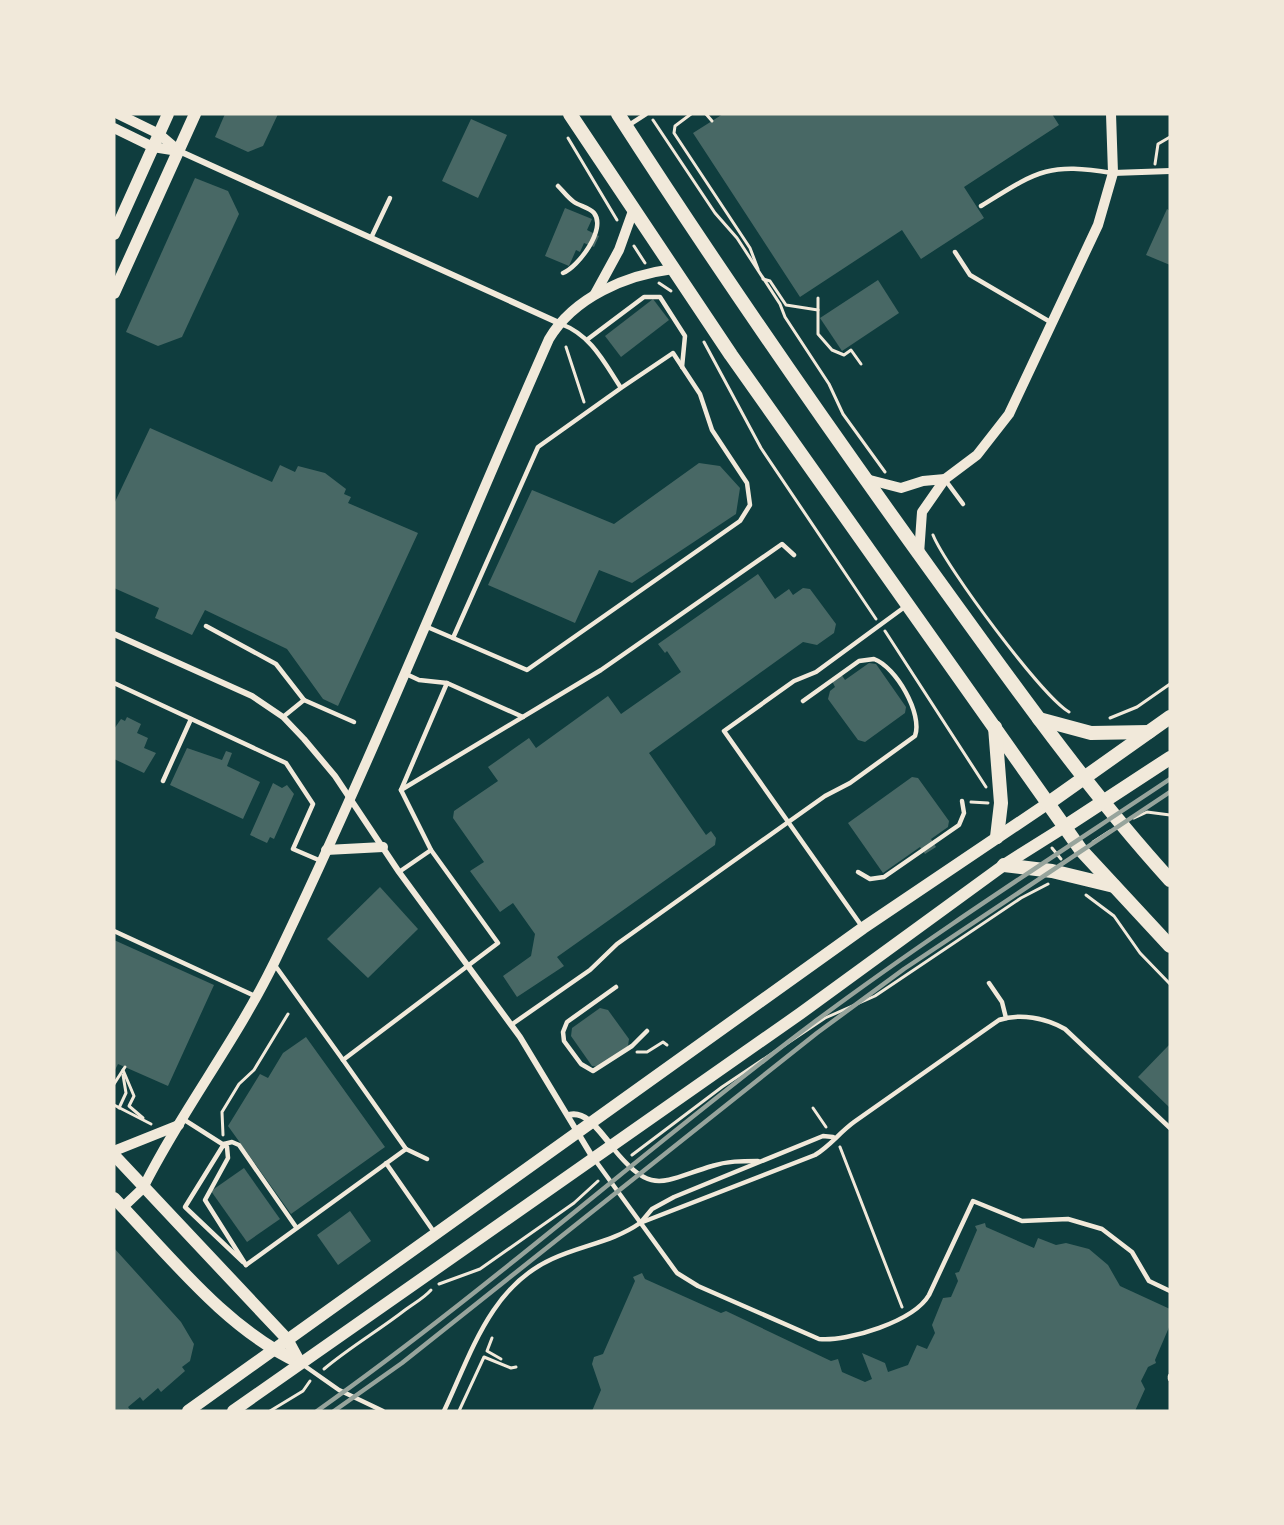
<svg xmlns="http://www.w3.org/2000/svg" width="1284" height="1525" viewBox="0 0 1284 1525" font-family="Bitter,serif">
	<rect width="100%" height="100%" fill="#0f3d3e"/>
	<g fill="#486865">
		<path d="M225 114H278L263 146 248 152 215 137Z"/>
		<path d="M723 114H1052L1059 125 964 187 984 218 921 259 902 230 800 297 693 133Z"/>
		<path d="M471 119 507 135 478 198 442 181Z"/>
		<path d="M195 178 228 191 239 214 182 337 158 346 126 332Z"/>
		<path d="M565 208 592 219 587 230 599 236 594 247 584 243 580 252 576 250 569 266 545 256Z"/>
		<path d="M1167 209 1170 211V265L1146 255Z"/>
		<path d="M878 280 899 313 842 351 820 318Z"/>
		<path d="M653 299 669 320 621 357 605 336Z"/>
		<path d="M150 428 272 482 280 465 295 472 298 466 325 473 346 489 344 494 351 497 348 503 418 533 338 706 323 699 287 649 205 610 192 635 155 618 159 608 114 588V504Z"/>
		<path d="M699 463 720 466 740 488 736 514 632 583 599 570 575 623 488 585 532 490 614 524Z"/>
		<path d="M758 574 775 599 789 589 793 595 803 588 810 589 836 624 834 633 817 645 803 642 649 753 706 835 711 831 716 838 715 845 557 957 564 966 517 997 503 976 531 956 535 934 513 903 500 912 470 871 484 862 453 818 454 811 498 781 488 767 529 738 536 748 608 696 621 714 681 672 667 651 665 653 658 644Z"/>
		<path d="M869 663 876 664 906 707 905 713 865 742 858 740 828 699 830 691 835 687 832 681 841 674 845 680Z"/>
		<path d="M127 717 141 724 137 733 148 738 144 748 156 753 144 773 114 759V729L121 719 125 721Z"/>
		<path d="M187 748 222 760 226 751 232 753 227 766 260 782 243 819 170 785Z"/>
		<path d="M912 777 918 778 949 821 948 827 931 839 936 847 925 854 920 847 883 873 848 823Z"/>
		<path d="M273 783 282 788 287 785 294 794 274 839 270 837 267 843 250 835Z"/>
		<path d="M380 887 418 929 368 978 327 939Z"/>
		<path d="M114 940 214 985 168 1086 118 1064 114 1072Z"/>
		<path d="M600 1008 608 1010 629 1039 628 1046 600 1067 592 1066 571 1036 572 1028Z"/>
		<path d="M306 1037 385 1147 291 1214 228 1126 260 1074 268 1078 283 1053Z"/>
		<path d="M1170 1044V1108L1138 1077Z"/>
		<path d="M244 1168 280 1219 247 1242 211 1191Z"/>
		<path d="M350 1211 371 1241 338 1265 317 1235Z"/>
		<path d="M985 1223 986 1227 1034 1248 1038 1238 1056 1245 1066 1243 1089 1249 1108 1265 1120 1286 1170 1309V1325L1155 1360 1156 1363 1148 1367 1141 1381 1145 1389 1135 1411H592L601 1390 592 1364 594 1357 603 1354 635 1281 633 1277 642 1273 645 1279 721 1313 726 1311 831 1361 838 1359 842 1372 865 1382 872 1379 862 1353 885 1363 888 1372 908 1365 917 1345 927 1349 935 1333 932 1325 943 1298 951 1297 958 1281 955 1273 959 1272 977 1230 975 1226Z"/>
		<path d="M114 1248 181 1322 194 1344 190 1361 182 1367 185 1371 161 1392 158 1388 143 1401 140 1397 128 1407 131 1411H114Z"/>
	</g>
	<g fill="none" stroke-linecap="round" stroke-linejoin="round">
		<g stroke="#f1e9da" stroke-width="3">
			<path d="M691 114 675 126 674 133 750 248 758 269"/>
			<path d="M706 114 712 121"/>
			<path d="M653 120 715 213 737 238 780 304 785 317 829 384 843 414 885 472"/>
			<path d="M568 138 617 220"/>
			<path d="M1155 164 1158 144 1170 137"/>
			<path d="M634 246 645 263"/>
			<path d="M763 279 770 281 786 305 818 310"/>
			<path d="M659 283 671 291"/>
			<path d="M818 298V334L832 350 844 355 851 350 861 364"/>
			<path d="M704 342 761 448 876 619"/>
			<path d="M566 347 584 402"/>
			<path d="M933 535C946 567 1041 695 1069 712"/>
			<path d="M885 631 986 787"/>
			<path d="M1110 718 1137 707 1170 684"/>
			<path d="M971 802 988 803"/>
			<path d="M1134 818 1147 812 1170 815"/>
			<path d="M1093 842 1110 831"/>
			<path d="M1052 848 1061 859"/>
			<path d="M1086 895 1114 916 1140 953 1170 984"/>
			<path d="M637 1052H647L663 1042 667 1045"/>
			<path d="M125 1067 123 1070 134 1096 129 1106 143 1118"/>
			<path d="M114 1084 123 1070"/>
			<path d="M114 1105 151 1124"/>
			<path d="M119 1108 126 1093 123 1075"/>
			<path d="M813 1108 826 1127"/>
			<path d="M223 1135 222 1112 239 1084 254 1070 288 1014"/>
			<path d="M840 1147 902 1307"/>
			<path d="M632 1155 722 1087 825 1018 875 996 1021 898 1048 884"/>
			<path d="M439 1284 480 1269 574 1203 598 1181"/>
			<path d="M492 1338 487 1351 501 1359"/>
			<path d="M324 1369C350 1347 378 1331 405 1310 414 1303 423 1299 431 1290"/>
			<path d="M270 1411 303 1391 310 1381"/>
			<path d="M459 1411 484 1357 511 1368 516 1367"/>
		</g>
		<g stroke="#f1e9da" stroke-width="4.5">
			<path d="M629 125 646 114"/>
			<path d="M558 186C563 191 568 198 574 202 580 206 590 208 594 213 607 229 578 267 563 273"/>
			<path d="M981 206C1036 172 1047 162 1112 173"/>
			<path d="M371 238 390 198"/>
			<path d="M955 252 970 275 1052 323"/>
			<path d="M561 324C591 335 604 362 621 388L538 447 453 638 527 670 740 521 750 505 747 483 712 430 700 394 673 353 621 388"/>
			<path d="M588 339 644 297H660L685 336 682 367"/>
			<path d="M946 481 963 504"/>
			<path d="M206 626 276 664 304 700 283 717"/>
			<path d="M425 626 453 638"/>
			<path d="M404 673 419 680 447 683 523 717"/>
			<path d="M114 683 286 763 313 804 293 849 321 861"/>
			<path d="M304 700 354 722"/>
			<path d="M163 781 191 719"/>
			<path d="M401 790 601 670 782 544 794 555"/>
			<path d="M399 872 431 850"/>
			<path d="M858 872 870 879 884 877 959 825 964 813 962 801"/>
			<path d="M863 928 724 731 794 681 816 672 906 606"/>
			<path d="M114 931 257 997"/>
			<path d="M274 964 343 1060"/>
			<path d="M989 983 1002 1002 1006 1018"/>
			<path d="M616 987 567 1022 563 1032 564 1041 581 1064 593 1071 632 1046 647 1031"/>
			<path d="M511 1025 590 970 617 944 725 867 825 796 850 783 915 736C923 714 896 667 874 659L859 661 803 701"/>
			<path d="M183 1119 227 1147 228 1158 205 1200 246 1265"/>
			<path d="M224 1144 185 1207 243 1262"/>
			<path d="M224 1144 232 1142 239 1145 296 1227"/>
			<path d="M612 1147C652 1196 660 1182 712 1166 727 1161 742 1161 758 1161"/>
			<path d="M427 1159 406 1149 343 1060 498 943 431 850 401 790 447 683"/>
			<path d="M595 1160 677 1273 698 1286 819 1339C848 1342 914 1321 929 1295L973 1201 1022 1221 1068 1219 1102 1229 1132 1252 1149 1281 1170 1291"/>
			<path d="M386 1163 434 1232"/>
			<path d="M642 1221 652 1209 674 1197 823 1136 833 1137"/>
			<path d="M246 1265 406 1149"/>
			<path d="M302 1364 339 1390 383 1411"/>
			<path d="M1170 1376V1379"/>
			<path d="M444 1411C471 1354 490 1287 552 1259 582 1245 613 1242 640 1223L815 1155C830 1146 839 1133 854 1122L999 1020C1020 1013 1046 1018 1065 1029L1170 1128"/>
		</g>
		<g stroke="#f1e9da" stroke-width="6">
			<path d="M179 151 559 323"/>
			<path d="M1113 173 1170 171"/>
			<path d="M114 634 252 696 283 717 304 739 335 776 399 872 520 1037 593 1158"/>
			<path d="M569 1115C587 1110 601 1134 612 1146"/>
		</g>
		<g stroke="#f1e9da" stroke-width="10">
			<path d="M118 114 159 134 179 151"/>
			<path d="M114 128 153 147 178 151"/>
			<path d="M595 294 619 250 633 211"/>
			<path d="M866 479 901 488 923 481 945 479"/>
			<path d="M919 554 922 512 945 479 977 455 1009 414 1098 225 1113 173 1111 114"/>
			<path d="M326 850 383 847"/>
			<path d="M114 1151 179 1125"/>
			<path d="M123 1207 143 1188C182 1110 236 1041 274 963 373 758 457 547 549 339 574 297 626 275 673 269"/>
		</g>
		<g stroke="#f1e9da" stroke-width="12">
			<path d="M114 234 168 114"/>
			<path d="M114 293 195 114"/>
			<path d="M114 1155 287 1339 300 1363"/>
			<path d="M114 1198C169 1255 227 1330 300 1363"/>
			<path d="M188 1411 863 928 1050 802"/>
			<path d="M233 1411 801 1013 1004 865 1066 826"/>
		</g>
		<g stroke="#f1e9da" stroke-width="14">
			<path d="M570 114 731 355 1081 850 1170 946"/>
			<path d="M618 114C719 271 826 425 935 576 1011 681 1083 784 1170 880"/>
			<path d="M1039 719 1091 733 1149 732"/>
			<path d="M995 727 1001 803 997 837"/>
			<path d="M1050 802 1170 717"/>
			<path d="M1066 826 1170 758"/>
			<path d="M1004 865 1052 871 1114 886"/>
		</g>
		<g stroke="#97a49c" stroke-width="4.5">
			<path d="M317 1411C488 1290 645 1149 813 1023 928 937 1050 859 1170 779"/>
			<path d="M334 1411 402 1363 817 1033 904 969 1170 792"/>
		</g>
	</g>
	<rect width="1284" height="1525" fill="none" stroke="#f1e9da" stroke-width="231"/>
</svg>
